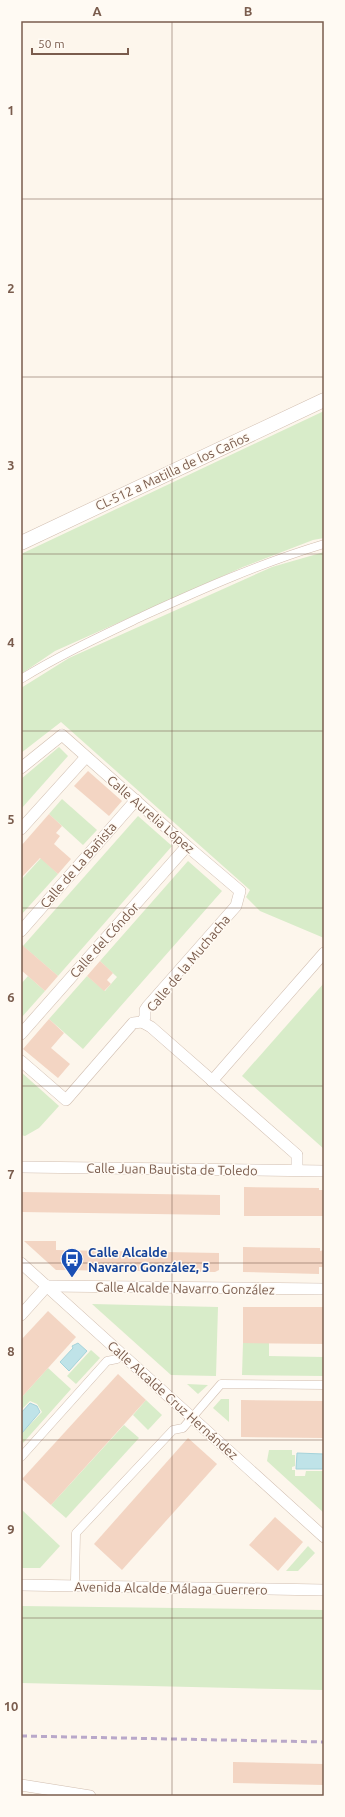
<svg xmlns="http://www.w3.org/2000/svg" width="345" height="1817" viewBox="0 0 345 1817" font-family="Ubuntu,sans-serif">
	<rect width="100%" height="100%" fill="#fdf6ec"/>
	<g fill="#d8ecc9">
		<path d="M324 411V538L313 540 243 567 55 651 21 674V554Z"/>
		<path d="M324 552V938L260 911 246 897 250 890 61 722 21 753V688L69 658 272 567Z"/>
		<path d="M59 747 68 756 21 809V779Z"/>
		<path d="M62 799 97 830 83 845 49 814Z"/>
		<path d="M138 816 172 846 58 976 23 946Z"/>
		<path d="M41 858 58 874 21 915V880Z"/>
		<path d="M188 861 222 891 83 1049 49 1019 87 976 105 991 117 977 100 961Z"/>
		<path d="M28 976 45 991 21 1018V984Z"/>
		<path d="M324 983V1149L242 1076Z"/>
		<path d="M21 1072 59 1106 39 1128 25 1136 21 1135Z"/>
		<path d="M92 1304 218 1307 216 1376 171 1375Z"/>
		<path d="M243 1343H269V1356L324 1357V1376L242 1375Z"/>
		<path d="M91 1350 100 1358 76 1384 67 1376Z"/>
		<path d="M48 1368 71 1389 23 1443 21 1434 42 1412 37 1404 30 1401 21 1410V1398Z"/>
		<path d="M187 1384 208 1385 198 1394Z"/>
		<path d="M221 1399H229V1422L213 1408Z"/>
		<path d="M146 1400 162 1415 148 1430 133 1415Z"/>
		<path d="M124 1425 139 1438 66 1518 51 1505Z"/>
		<path d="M269 1450H292V1455H295V1466L292 1467V1470H295V1476H305L306 1471H324V1513L267 1461Z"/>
		<path d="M21 1509 60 1546 40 1568H21Z"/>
		<path d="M308 1546 315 1553 298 1571H286Z"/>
		<path d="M21 1606 324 1610V1690L21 1683Z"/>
	</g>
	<g fill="#bfe3e8" stroke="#a5d3da">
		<path d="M78 1343 87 1351 69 1371 60 1362 73 1348 72 1346Z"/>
		<path d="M30 1403 37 1406 40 1412 22 1433 21 1413Z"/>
		<path d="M297 1453 324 1454V1469H296Z"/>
	</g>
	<g fill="#f3d5c3">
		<path d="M88 771 122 801 109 816 74 786Z"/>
		<path d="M49 814 62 826 56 833 60 836 54 844 71 859 58 874 40 858 21 878V846Z"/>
		<path d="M21 944 58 976 45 991 21 970Z"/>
		<path d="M100 961 113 973 107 980 111 984 104 991 87 976Z"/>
		<path d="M49 1019 64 1033 51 1048 70 1064 58 1078 23 1049Z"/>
		<path d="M244 1187 319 1188V1190H324V1216H244Z"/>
		<path d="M21 1192 220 1195V1215L21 1212Z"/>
		<path d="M24 1241H56V1250L219 1253V1270L215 1272 56 1270Z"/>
		<path d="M243 1247 320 1248V1251L324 1250V1267H319V1274L243 1272Z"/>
		<path d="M243 1307H324V1344L243 1343Z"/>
		<path d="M48 1311 76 1337 21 1398V1340Z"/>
		<path d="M118 1374 146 1400 51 1505 22 1479Z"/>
		<path d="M241 1400 324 1401V1438L241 1437Z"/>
		<path d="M188 1438 217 1464 122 1570 94 1544Z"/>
		<path d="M275 1517 303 1542 278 1571 249 1545Z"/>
		<path d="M233 1762 324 1764V1785L233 1783Z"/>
	</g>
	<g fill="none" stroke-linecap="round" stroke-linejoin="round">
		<g stroke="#d1beb0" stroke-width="9">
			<g id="pedestrian">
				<path d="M21 679C60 655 101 636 143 616 202 589 261 563 324 544"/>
				<path d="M21 1457 107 1361 117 1359 121 1354"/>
				<path d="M75 1580 76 1533 173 1430 183 1428 221 1384 324 1385"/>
			</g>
		</g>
		<g stroke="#d1beb0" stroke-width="12">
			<g id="minor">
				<path d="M21 768 62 735 187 846 240 891 236 906 147 1007 145 1010V1017L142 1022 133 1023 66 1100 21 1061"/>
				<path d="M21 829 86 757"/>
				<path d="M21 931 136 800"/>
				<path d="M142 1022 151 1027 297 1155V1170"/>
				<path d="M21 1034 187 846"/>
				<path d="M212 1081 324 953"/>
				<path d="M21 1167 324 1171"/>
				<path d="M21 1263 324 1537"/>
				<path d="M47 1286 324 1289"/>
				<path d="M21 1315 47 1286"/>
				<path d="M21 1585 324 1590"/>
				<path d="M21 1785 90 1796"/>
			</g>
		</g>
		<g stroke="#d1beb0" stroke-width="15">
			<path id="tertiary" d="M21 543 324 400"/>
		</g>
		<use href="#pedestrian" stroke="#fff" stroke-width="8"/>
		<use href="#minor" stroke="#fff" stroke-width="11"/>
		<use href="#tertiary" stroke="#fff" stroke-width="14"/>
		<path stroke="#b9a8c9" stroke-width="3" stroke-dasharray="6 4" stroke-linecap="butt" d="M21 1736 324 1742"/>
	</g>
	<path fill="none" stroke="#7a5c4d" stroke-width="1" stroke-opacity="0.55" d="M172 21V1796M21 199H324M21 377H324M21 554H324M21 731H324M21 908H324M21 1086H324M21 1263H324M21 1440H324M21 1618H324"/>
	<defs>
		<g id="bus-pin" transform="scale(1.15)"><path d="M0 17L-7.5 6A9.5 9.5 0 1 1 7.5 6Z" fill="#1a4fb4" stroke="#fffaf3"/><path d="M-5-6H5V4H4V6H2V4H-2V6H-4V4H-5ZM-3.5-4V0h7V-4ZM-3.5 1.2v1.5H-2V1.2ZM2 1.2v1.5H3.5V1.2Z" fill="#fff"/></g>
	</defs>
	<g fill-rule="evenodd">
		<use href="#bus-pin" x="72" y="1259"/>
	</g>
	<g text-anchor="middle" stroke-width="3" stroke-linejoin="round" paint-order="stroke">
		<g font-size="13" fill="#7a5c4d" stroke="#fffaf3">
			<text transform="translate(172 471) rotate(-25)" y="5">CL-512 a Matilla de los Caños</text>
			<text transform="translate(151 814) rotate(41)" y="5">Calle Aurelia López</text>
			<text transform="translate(78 865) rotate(-49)" y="5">Calle de La Bañista</text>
			<text transform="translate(104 940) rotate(-48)" y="5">Calle del Cóndor</text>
			<text transform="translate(188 963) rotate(-50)" y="5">Calle de la Muchacha</text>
			<text transform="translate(172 1169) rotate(1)" y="5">Calle Juan Bautista de Toledo</text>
			<text transform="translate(185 1288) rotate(1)" y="5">Calle Alcalde Navarro González</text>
			<text transform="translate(173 1400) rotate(42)" y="5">Calle Alcalde Cruz Hernández</text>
			<text transform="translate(171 1588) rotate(1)" y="5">Avenida Alcalde Málaga Guerrero</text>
		</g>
		<g font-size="13" font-weight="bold" fill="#164399" stroke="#fffaf3" text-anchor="start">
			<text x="88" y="1257">Calle Alcalde<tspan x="88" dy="15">Navarro González, 5</tspan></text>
		</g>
	</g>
	<rect width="345" height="1817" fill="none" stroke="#fffaf3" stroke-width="44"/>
	<path d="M32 48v6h96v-6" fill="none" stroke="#7a5c4d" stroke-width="2"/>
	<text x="38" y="48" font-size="12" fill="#7a5c4d" stroke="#fffaf3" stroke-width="3" paint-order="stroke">50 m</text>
	<rect x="22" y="22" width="301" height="1773" fill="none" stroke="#7a5c4d" stroke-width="1.5"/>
	<g font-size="13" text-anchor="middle" font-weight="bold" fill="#7a5c4d">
		<text x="97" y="16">A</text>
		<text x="248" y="16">B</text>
		<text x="11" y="115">1</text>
		<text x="11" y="293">2</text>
		<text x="11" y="470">3</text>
		<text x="11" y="647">4</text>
		<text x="11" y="824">5</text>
		<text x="11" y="1002">6</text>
		<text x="11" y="1179">7</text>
		<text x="11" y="1356">8</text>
		<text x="11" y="1534">9</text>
		<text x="11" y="1711">10</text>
	</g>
</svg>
